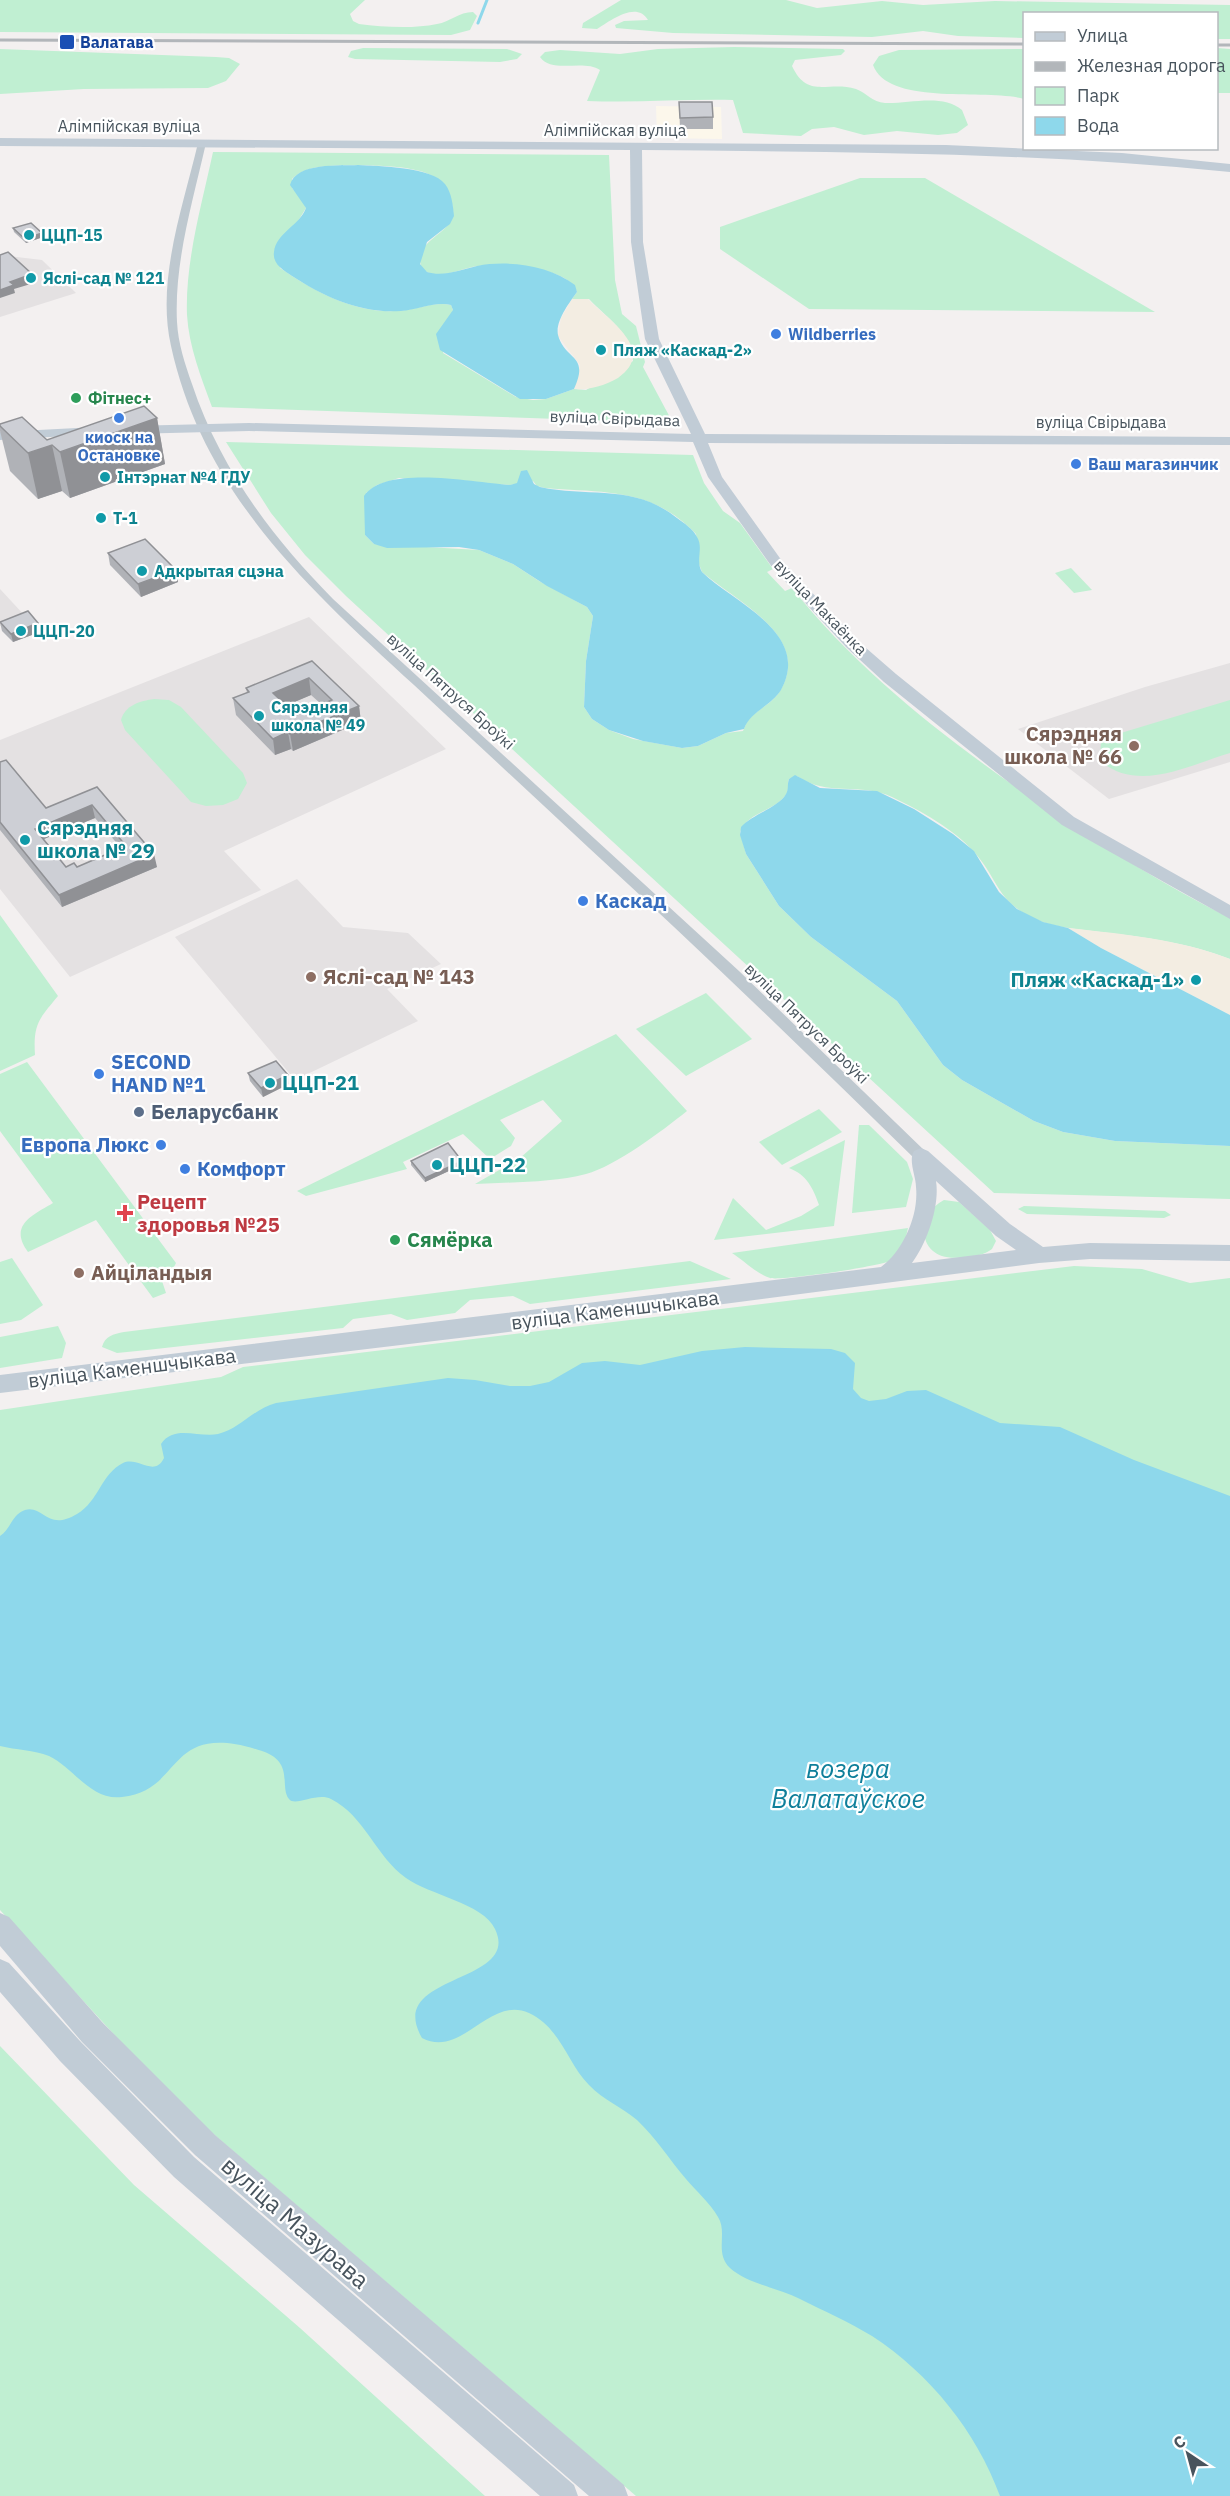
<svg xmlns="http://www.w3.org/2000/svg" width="1230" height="2496" viewBox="0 0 1230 2496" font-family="'IBM Plex Sans',sans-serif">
	<rect width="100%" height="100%" fill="#f3f0f0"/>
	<path fill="#fcf7eb" d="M656 106 721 107 722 139 657 138Z"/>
	<g fill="#e4e1e2">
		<path d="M0 255 42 260 76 293 0 317Z"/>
		<path d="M0 589 25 616 0 626Z"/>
		<path d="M309 617 446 749 224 851 261 890 70 977 0 889V740Z"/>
		<path d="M1230 663V762L1109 799 1018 729 1145 687Z"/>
		<path d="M297 879 343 927 408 933 441 964 387 989 418 1021 295 1080 175 937Z"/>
	</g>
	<g fill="#c0efd2" fill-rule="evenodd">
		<path d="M0 0H365L350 14 353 21 359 24C383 27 413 29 437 24 450 22 459 12 473 12L477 16 470 30 451 35 0 32Z"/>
		<path d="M621 0H786L817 8 882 1 923 5 995 1 1230 5V39H1217L1216 14H1024V38L958 36 923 31 872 37 673 33 616 28 615 25 624 21 648 20C636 0 609 22 597 29L582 28 583 23Z"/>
		<path d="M734 47 843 49 845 51 841 55 795 60 792 66C808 100 828 80 856 89 867 93 872 102 885 103 908 104 943 93 962 110L968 125 957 133 938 135 897 131 864 135 834 127 812 129 801 136 743 133 733 100C684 99 636 103 587 101L600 70C584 59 551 74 540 57L545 52 560 50 620 54 658 49Z"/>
		<path d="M363 48 507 49 522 54 517 59 500 62 355 59 348 57 351 51Z"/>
		<path d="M1217 48 1230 49V93H1217Z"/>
		<path d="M0 49 216 57 229 58 240 64 226 81 208 88 84 89 0 94Z"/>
		<path d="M1024 49V99C989 88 888 107 873 65L879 56 899 50Z"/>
		<path d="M213 152 609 155 615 280 622 314 636 326 645 362 643 367 673 423 212 407C201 377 189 347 187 315 185 261 202 204 213 152ZM358 165C386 167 446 163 451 200 453 208 455 214 450 222 441 237 410 246 423 270 441 281 460 268 478 266 501 264 569 266 577 292L572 299H589C608 319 630 331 633 361L586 390 574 389 546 399 533 400 516 397 443 353 453 310 451 305C433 301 414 311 396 311 353 313 314 291 280 268L298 221 306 208 304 202 292 188V179C308 163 338 166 358 165Z"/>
		<path d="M860 178H925L1155 312 809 309 720 249V227Z"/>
		<path d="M226 442 693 455 704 483 723 511 740 523 773 569 767 572 785 591 792 588C862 676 954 745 1046 808 1105 848 1166 886 1230 918V959C1190 943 1144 937 1101 932 1079 929 1055 928 1035 919 997 902 998 879 975 853 954 829 921 811 892 797 861 782 826 797 797 776L789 779C787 784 789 789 787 793 777 811 748 811 740 832L746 854 779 906 811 937 897 1001 943 1065 962 1080 1034 1121 1063 1132 1115 1141 1230 1146V1199L994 1193 346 596 305 555 271 513ZM399 478 510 485 533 481 537 486 545 488C604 493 651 487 696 534L699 564 702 572C735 601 813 636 780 691 772 704 759 708 749 719 746 722 745 727 743 731L726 733 698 746 682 748 633 739 609 730 592 719 584 707 586 661 593 616 587 607 539 581 513 564 479 550 374 544 365 535 366 493 377 485Z"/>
		<path d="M1071 568 1092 590 1074 593 1055 573Z"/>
		<path d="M154 699 169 700 181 707 243 773 247 783 238 799 223 805 206 806 191 802 125 730 121 720C125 705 140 701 154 699Z"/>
		<path d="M1230 700V753C1186 766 1139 793 1100 761L1101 739Z"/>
		<path d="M0 915 58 996C39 1019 33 1024 35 1055L0 1071Z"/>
		<path d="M706 993 752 1039 686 1076 636 1029Z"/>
		<path d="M616 1034 687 1111C662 1131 616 1166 586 1174 551 1183 511 1182 475 1184L520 1158 562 1121 543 1100 500 1120 515 1138 511 1146 490 1159 463 1134 403 1162 407 1169 306 1196 297 1191Z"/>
		<path d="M27 1062 176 1263 174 1267 160 1275 166 1293 153 1298 96 1220 28 1252C8 1225 33 1215 53 1203L0 1131V1074Z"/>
		<path d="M819 1109 842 1132 782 1165 759 1142Z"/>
		<path d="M859 1125H869L907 1162 913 1179 906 1207 852 1213Z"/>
		<path d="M845 1140 834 1226 714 1240 733 1198 766 1230 801 1216 819 1205C813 1188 807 1175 789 1168Z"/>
		<path d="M944 1200 959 1202 990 1230 996 1241 992 1249C984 1255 975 1256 965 1257 916 1265 914 1215 944 1200Z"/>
		<path d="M1024 1206 1165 1211 1171 1215 1164 1218 1027 1214 1018 1209Z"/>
		<path d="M908 1228C905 1240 905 1253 893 1260 883 1266 781 1281 770 1278 757 1274 743 1260 732 1253Z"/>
		<path d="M12 1258 43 1305 21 1320 0 1324V1262Z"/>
		<path d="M690 1261 731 1279 530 1304 513 1296 470 1300 455 1313 407 1320 391 1314 353 1319 343 1328 147 1350 117 1353 102 1347C105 1336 113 1334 124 1332Z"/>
		<path d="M1074 1266 1142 1269 1190 1283 1230 1278V2496H636L175 2101 0 1910V1410L221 1377 243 1367Z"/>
		<path d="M58 1326 66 1343 62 1358 0 1368V1337Z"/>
		<path d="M0 2046 134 2185 300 2328 485 2496H0Z"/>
	</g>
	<g fill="#f3ede2">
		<path d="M572 299H588C608 320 658 350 618 378 604 386 589 390 574 389L580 365 558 336 561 318Z"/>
		<path d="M1068 928C1122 934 1179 939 1230 959V1015L1101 948Z"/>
	</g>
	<g fill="#8ed8eb">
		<path d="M358 165C379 166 432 167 445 184 452 193 453 206 454 216L450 224 427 242 420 264 427 272C443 277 460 270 477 266 508 260 549 265 575 285L577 292C570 302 555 321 558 335 565 361 590 354 574 389L546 399H520L440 350 436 334 453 310 451 305C435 301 417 310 401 311 362 314 324 297 292 276 284 271 272 264 274 252 276 233 300 225 306 208L290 185C296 162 340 166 358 165Z"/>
		<path d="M527 470 534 484 540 487C590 498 633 483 677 518 684 523 693 529 697 537 704 548 695 560 702 572 734 603 812 633 781 690 771 706 750 712 744 729L726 733 698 746 682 748 643 741 609 730 592 719 584 707 586 661 593 616 587 607 547 586 513 564 479 550 459 547 387 548 374 544 365 535 364 496C386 464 475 483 510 485L517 483 521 471Z"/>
		<path d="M795 775 820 788 877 791 914 809 953 834 974 851 999 892 1017 909 1043 922 1068 928 1101 948 1230 1015V1146L1115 1141 1063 1132 1034 1121 962 1080 943 1065 897 1001 811 937 779 906 746 854 740 835 741 827C753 814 779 807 786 794 789 789 787 784 789 779Z"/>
		<path d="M745 1347 831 1349 845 1353 855 1363 853 1389 861 1398 869 1401 886 1399 907 1391 926 1390 1000 1423 1060 1427 1134 1460 1230 1496V2496H1000C976 2431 930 2374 872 2336 849 2322 824 2311 800 2299 778 2288 748 2284 730 2268 714 2253 728 2233 718 2217 710 2203 696 2191 686 2179 669 2159 656 2138 637 2120 622 2107 603 2100 589 2085 567 2063 561 2028 529 2013 489 1995 462 2059 422 2038 384 1973 522 1985 495 1929 483 1903 429 1895 406 1878 376 1857 365 1816 331 1799 317 1792 295 1807 289 1799 279 1787 295 1762 262 1751 164 1719 185 1791 122 1797 91 1801 74 1768 49 1756 34 1750 16 1750 0 1746V1536C11 1529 12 1514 25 1510 44 1505 47 1532 77 1514 99 1501 101 1474 123 1463 138 1456 154 1478 164 1458L161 1444C174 1424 199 1438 218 1434 240 1429 253 1409 276 1403L448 1378 475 1380 510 1386H530L549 1382 582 1363 605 1361 640 1365 702 1351Z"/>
	</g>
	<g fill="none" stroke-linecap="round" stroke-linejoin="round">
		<path stroke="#8ed8eb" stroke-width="3" d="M478 23 487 0"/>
		<path fill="#bec8cf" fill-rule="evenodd" d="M202 140 206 143C193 201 174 262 177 322 178 343 185 364 192 384 220 468 271 536 333 599L739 971 926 1152 928 1156 926 1160H916C808 1054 700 950 589 848 531 794 472 739 414 685 308 588 203 493 171 346 156 280 183 207 198 143Z"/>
		<g fill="#c1ccd6" fill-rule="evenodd">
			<path d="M0 138 946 145 1122 153 1230 164V172C1034 152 839 152 642 150L643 242 659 339 705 434 1230 437V445L708 443 722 477 782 561 858 641 896 674 1074 817 1230 905V919L1062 825 884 682 846 647 772 567 708 477 693 442 249 431 130 434 123 430 130 426 249 423 691 434 645 339 631 242 630 150 0 146Z"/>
			<path d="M96 427 101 428 103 431 101 434 0 440V432Z"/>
			<path d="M921 1148 928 1151 1010 1224 1043 1247 1090 1243 1230 1245V1261L1090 1259 1039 1263 493 1334 0 1393V1375L881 1267C903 1251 919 1215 916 1187 916 1176 908 1161 914 1151ZM936 1181 996 1236 1016 1250 912 1263C927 1243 940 1206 936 1181Z"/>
			<path d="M0 1913 9 1917 102 2022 215 2135 624 2485 628 2496H589L195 2155 82 2042 0 1946Z"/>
			<path d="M0 1959 9 1963 80 2041 194 2157 574 2485 578 2496H540L174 2177 60 2061 0 1992Z"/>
		</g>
		<g stroke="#b2b6ba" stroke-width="3">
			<path d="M0 40 1024 44"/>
			<path d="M1216 45H1230"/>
		</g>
	</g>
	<g fill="#b0b2b7" fill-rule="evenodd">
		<path d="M679 102 713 117V129H680Z"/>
		<path d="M13 228 43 237 26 243 14 232Z"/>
		<path d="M157 418 165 464 70 498 62 491 38 499 10 471 0 431V424L47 440Z"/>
		<path d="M108 553 176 570 178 582 141 597 110 565Z"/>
		<path d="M0 622 40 632 13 642 2 631Z"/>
		<path d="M312 661 359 706 361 722 293 751 291 749 275 755 236 715 233 698 247 693 246 688ZM311 695 321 704 296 715 286 705Z"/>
		<path d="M0 762 46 808 97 787 157 867 62 907 0 830ZM95 818 121 848 77 867H66L44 839Z"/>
		<path d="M248 1073 289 1084 263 1097 250 1081Z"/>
		<path d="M411 1161H462V1165L425 1182 411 1165Z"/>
	</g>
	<g fill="#909195">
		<path d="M42 233 43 237 26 243 25 239Z"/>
		<path d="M32 274 34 283 14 289 15 293 0 298V290L10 282Z"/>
		<path d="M157 418 165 464 70 498 60 452Z"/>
		<path d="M52 445 62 491 38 499 28 453Z"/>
		<path d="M176 570 178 582 141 597 138 584Z"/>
		<path d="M38 623 40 632 13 642 11 634Z"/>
		<path d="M309 678 311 695 276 710 273 693Z"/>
		<path d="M359 706 361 722 293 751 290 734Z"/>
		<path d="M288 732 291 749 275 755 273 739Z"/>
		<path d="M92 805 95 818 39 841 35 829Z"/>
		<path d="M154 854 157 867 62 907 59 895Z"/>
		<path d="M288 1075 289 1084 263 1097 261 1088Z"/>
		<path d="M462 1161V1165L425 1182V1178Z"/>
	</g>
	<g fill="#cdcfd5" stroke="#909195" stroke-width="1.5" fill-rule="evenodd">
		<path d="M679 102H712L713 117 680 118Z"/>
		<path d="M31 223 42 233 25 239 13 228Z"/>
		<path d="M8 252 32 274 10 282 14 285 0 290V255Z"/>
		<path d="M144 406 157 418 60 452 52 445 28 453 0 426V424L22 417 47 440Z"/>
		<path d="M145 539 176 570 138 584 108 553Z"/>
		<path d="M28 611 38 623 11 634 0 622Z"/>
		<path d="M312 661 359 706 290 734 288 732 273 739 233 698 249 692 246 688ZM309 678 332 700 296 715 273 693Z"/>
		<path d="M6 760 46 808 97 787 154 854 59 895 0 822V762ZM92 805 126 846 77 867 74 863 66 867 35 829Z"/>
		<path d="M276 1061 288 1075 261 1088 248 1073Z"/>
		<path d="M448 1143 462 1161 425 1178 411 1161Z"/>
	</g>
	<rect fill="#1a4fb4" stroke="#fff" stroke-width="2" x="59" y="34" width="16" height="16" rx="3"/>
	<g fill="#0f9aa8" stroke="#fff" stroke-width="2">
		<circle cx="29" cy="235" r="6"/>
		<circle cx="31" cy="278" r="6"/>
		<circle cx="601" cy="350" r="6"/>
		<circle cx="105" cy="477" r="6"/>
		<circle cx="101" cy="518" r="6"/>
		<circle cx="142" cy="571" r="6"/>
		<circle cx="21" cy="631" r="6"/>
		<circle cx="259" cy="716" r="6"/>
		<circle cx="25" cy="840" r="6"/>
		<circle cx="1196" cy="980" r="6"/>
		<circle cx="270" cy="1083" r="6"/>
		<circle cx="437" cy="1165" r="6"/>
	</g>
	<g fill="#3f7fe0" stroke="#fff" stroke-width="2">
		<circle cx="776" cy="334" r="6"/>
		<circle cx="119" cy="418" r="6"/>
		<circle cx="1076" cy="464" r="6"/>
		<circle cx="583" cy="901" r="6"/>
		<circle cx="99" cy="1074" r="6"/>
		<circle cx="161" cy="1145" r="6"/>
		<circle cx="185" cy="1169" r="6"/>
	</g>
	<g fill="#2e9e5b" stroke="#fff" stroke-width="2">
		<circle cx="76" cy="398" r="6"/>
		<circle cx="395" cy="1240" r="6"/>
	</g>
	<g fill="#8d6e63" stroke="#fff" stroke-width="2">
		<circle cx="1134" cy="746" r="6"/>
		<circle cx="311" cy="977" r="6"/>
		<circle cx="79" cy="1273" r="6"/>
	</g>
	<circle fill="#5c6f8a" stroke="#fff" stroke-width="2" cx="139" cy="1112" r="6"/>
	<path fill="#e0444e" stroke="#fff" stroke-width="2" d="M122 1204h6v6h6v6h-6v6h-6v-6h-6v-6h6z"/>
	<g text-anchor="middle" stroke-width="4.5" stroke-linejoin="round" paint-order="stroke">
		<g font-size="16" font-weight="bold" fill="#164399" stroke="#fff" text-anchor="start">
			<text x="80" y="48">Валатава</text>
		</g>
		<g font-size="16" fill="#48545d" stroke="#fff">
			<text x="129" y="132">Алімпійская вуліца</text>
			<text x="615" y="136">Алімпійская вуліца</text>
			<text transform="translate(615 418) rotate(2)" y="6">вуліца Свірыдава</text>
			<text x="1101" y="428">вуліца Свірыдава</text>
			<text transform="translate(821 607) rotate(46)" y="6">вуліца Макаёнка</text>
			<text transform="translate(451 691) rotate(42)" y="6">вуліца Пятруся Броўкі</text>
			<text transform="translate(807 1023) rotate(44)" y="6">вуліца Пятруся Броўкі</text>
		</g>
		<g font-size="16" font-weight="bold" fill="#0d838f" stroke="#fff" text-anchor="start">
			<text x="41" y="241">ЦЦП-15</text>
			<text x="43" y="284">Яслі-сад № 121</text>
			<text x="613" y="356">Пляж «Каскад-2»</text>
			<text x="117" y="483">Інтэрнат №4 ГДУ</text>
			<text x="113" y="524">Т-1</text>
			<text x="154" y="577">Адкрытая сцэна</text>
			<text x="33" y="637">ЦЦП-20</text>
			<text x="271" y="713">Сярэдняя<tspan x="271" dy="18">школа № 49</tspan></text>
		</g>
		<g font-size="16" font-weight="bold" fill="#366cbe" stroke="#fff" text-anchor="start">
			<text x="788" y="340">Wildberries</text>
			<text x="119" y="443" text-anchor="middle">киоск на<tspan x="119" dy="18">Остановке</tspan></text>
			<text x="1088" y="470">Ваш магазинчик</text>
		</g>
		<g font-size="16" font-weight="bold" fill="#27864d" stroke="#fff" text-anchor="start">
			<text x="88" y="404">Фітнес+</text>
		</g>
		<g font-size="20" font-weight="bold" fill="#785e54" stroke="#fff" text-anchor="start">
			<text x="1122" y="741" text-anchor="end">Сярэдняя<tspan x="1122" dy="23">школа № 66</tspan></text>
			<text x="323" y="984">Яслі-сад № 143</text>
			<text x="91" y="1280">Айціландыя</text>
		</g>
		<g font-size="20" font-weight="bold" fill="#0d838f" stroke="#fff" text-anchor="start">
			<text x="37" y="835">Сярэдняя<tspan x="37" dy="23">школа № 29</tspan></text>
			<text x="1184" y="987" text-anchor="end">Пляж «Каскад-1»</text>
			<text x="282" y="1090">ЦЦП-21</text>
			<text x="449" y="1172">ЦЦП-22</text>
		</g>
		<g font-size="20" font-weight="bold" fill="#366cbe" stroke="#fff" text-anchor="start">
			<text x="595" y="908">Каскад</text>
			<text x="111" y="1069">SECOND<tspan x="111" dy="23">HAND №1</tspan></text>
			<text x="149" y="1152" text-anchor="end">Европа Люкс</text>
			<text x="197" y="1176">Комфорт</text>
		</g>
		<g font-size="20" font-weight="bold" fill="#4e5e75" stroke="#fff" text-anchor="start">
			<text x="151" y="1119">Беларусбанк</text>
		</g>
		<g font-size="20" font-weight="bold" fill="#be3a42" stroke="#fff" text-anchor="start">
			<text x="137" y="1209">Рецепт<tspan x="137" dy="23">здоровья №25</tspan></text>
		</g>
		<g font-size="20" font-weight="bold" fill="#27864d" stroke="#fff" text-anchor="start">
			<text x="407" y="1247">Сямёрка</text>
		</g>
		<g font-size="20" fill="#48545d" stroke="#fff">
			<text transform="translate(615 1310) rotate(-7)" y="7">вуліца Каменшчыкава</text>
			<text transform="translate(132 1368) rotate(-7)" y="7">вуліца Каменшчыкава</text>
		</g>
		<g font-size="24" fill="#48545d" stroke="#fff">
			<text transform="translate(295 2223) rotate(41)" y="8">вуліца Мазурава</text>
		</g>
		<g font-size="26" font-style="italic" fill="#0f7f9a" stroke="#fff">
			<text x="848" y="1778">возера<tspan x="848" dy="30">Валатаўское</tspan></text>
		</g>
	</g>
	<rect x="1023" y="12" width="195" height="138" fill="#ffffff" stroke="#b6bbbe" stroke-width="1.5"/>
	<rect x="1035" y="32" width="30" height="9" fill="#c1ccd6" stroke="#b6bbbe" stroke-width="1.5"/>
	<text x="1077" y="42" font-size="18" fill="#48545d">Улица</text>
	<rect x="1035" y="62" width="30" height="9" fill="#b2b6ba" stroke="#b6bbbe" stroke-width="1.5"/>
	<text x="1077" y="72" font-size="18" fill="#48545d">Железная дорога</text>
	<rect x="1035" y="87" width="30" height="18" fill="#c0efd2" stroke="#b6bbbe" stroke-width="1.5"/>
	<text x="1077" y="102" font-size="18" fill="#48545d">Парк</text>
	<rect x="1035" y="117" width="30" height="18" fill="#8ed8eb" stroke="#b6bbbe" stroke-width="1.5"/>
	<text x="1077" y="132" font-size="18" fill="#48545d">Вода</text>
	<g transform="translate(1188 2454) rotate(324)" stroke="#ffffff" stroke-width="4.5" paint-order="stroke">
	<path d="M0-4.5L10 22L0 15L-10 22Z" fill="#48545d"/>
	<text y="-9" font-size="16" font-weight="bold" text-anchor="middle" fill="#48545d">С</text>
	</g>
</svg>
